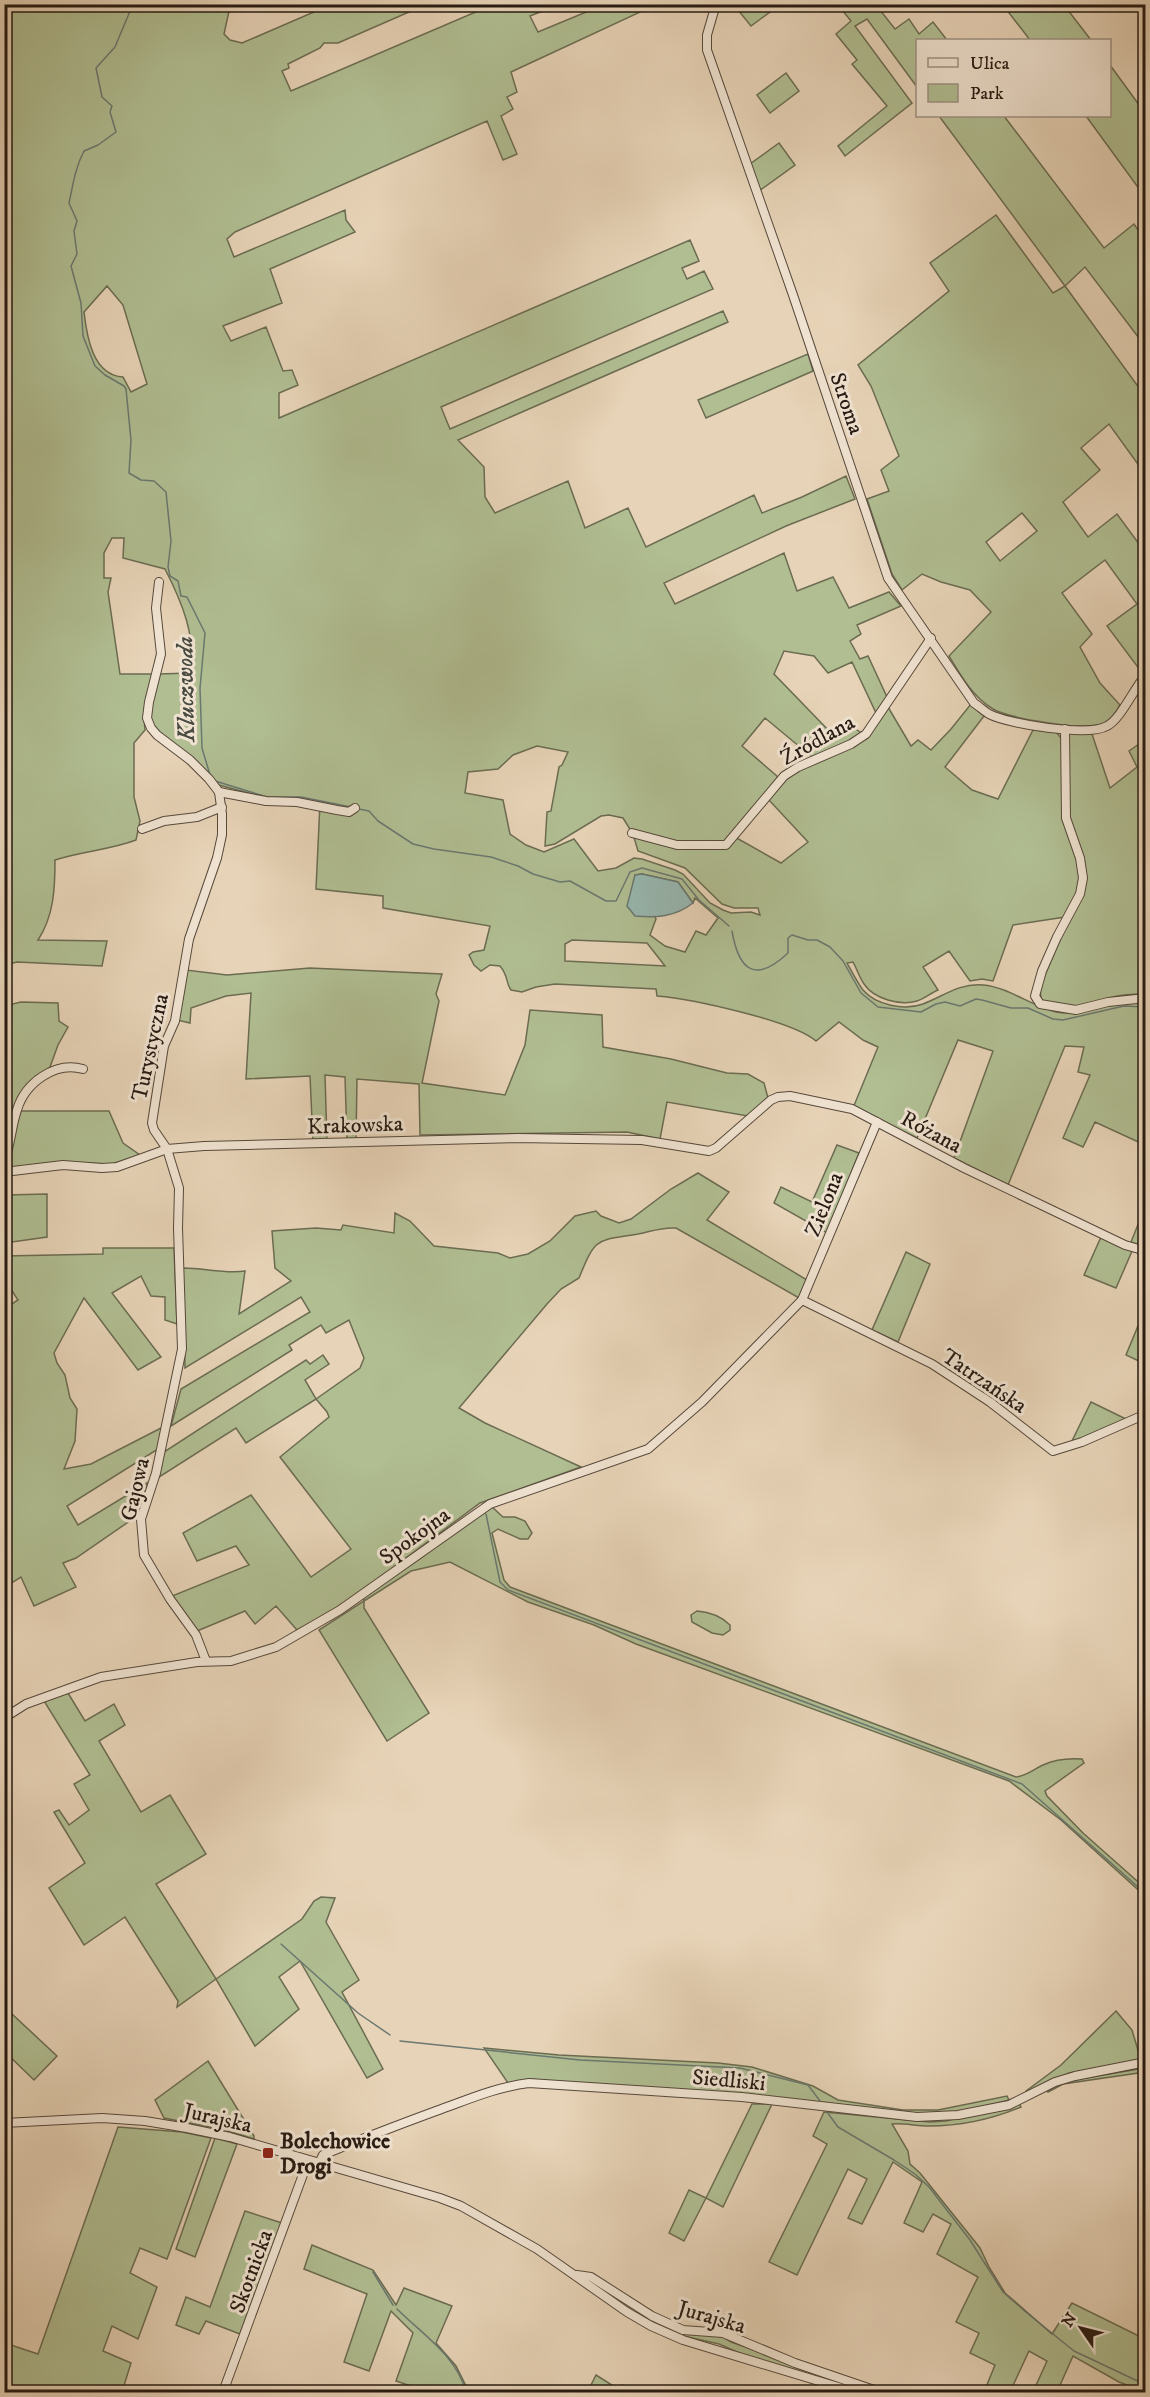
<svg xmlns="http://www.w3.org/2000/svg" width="1150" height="2397" viewBox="0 0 1150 2397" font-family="'IM FELL DW Pica',serif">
	<rect width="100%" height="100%" fill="#e7d3b7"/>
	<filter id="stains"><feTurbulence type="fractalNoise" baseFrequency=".00333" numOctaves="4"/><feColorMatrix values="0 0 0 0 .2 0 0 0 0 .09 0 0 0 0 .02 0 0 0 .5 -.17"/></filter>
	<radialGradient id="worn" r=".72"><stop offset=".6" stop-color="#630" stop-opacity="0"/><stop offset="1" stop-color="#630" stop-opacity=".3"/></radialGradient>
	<g fill="#b0be92" stroke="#6b6c52" stroke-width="1.5" fill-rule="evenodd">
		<path d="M4 5H234L229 11 224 34 230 40 242 43 330 5H425L338 43H324L320 48 288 64 289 68 282 71 291 91 492 5H558L530 16 538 32 603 5H650L651 7 511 72 517 92 507 97 513 109 501 116 517 154 503 160 487 121 235 232 227 239 234 257 345 210 346 220 355 232 270 269 282 303 223 326 231 341 266 327 283 371 292 370 298 385 279 393V418L690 240 699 261 682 268 687 279 704 271 713 289 441 407 450 429 723 311 728 322 458 440 484 467 485 497 495 513 568 481 585 528 628 508 646 547 754 495 762 513 802 497 846 476 855 499 786 526 664 583 675 604 784 553 797 591 833 577 849 608 889 592 901 606 857 625 861 634 850 641 860 659 868 656 887 697 877 715 852 662 828 673 814 656 784 651 774 674 833 735 848 724 863 734 858 739 812 757 765 718 742 746 777 776V780L733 836 781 863 808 842 768 799 787 775 868 738 888 707 911 746 918 740 931 750 951 729 971 704 984 716 945 767 972 790 998 799 1033 730 1056 732 1061 738 1067 737 1071 732 1092 734 1110 788 1137 767 1129 751 1145 740V994C1134 994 1123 994 1113 997 1090 1003 1062 1018 1041 999L1040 987 1086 878 1084 857 1078 892 1065 917 1013 925 993 981 982 979 970 981 949 951 923 967 938 990C931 993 924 999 917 1001 900 1006 874 999 864 984 859 977 857 969 853 962L847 963C852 972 857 982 863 990 876 1005 904 1011 923 1004 944 996 959 983 983 985 1008 987 1031 1006 1056 1012 1076 1016 1090 1008 1109 1005 1121 1003 1133 1002 1145 1001V1145L1095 1122 1083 1147 1063 1138 1090 1075 1078 1072 1084 1047 1065 1046 1008 1185 954 1158 993 1051 958 1040 917 1138 853 1108 878 1047 863 1040 839 1022 816 1041C791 1020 691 999 657 996L656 989 555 984 536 987 522 992 511 990C505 981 509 977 500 966L490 965 481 971 474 965 469 955 473 952 484 950 490 926 383 908V896L316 889 320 803 267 798 215 784 153 728C146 710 154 692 159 674L191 673C196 636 182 602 165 569L123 558 124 538H112L104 553V578H111L108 592 120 674H153L144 717 145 730 134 743V797L140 821 136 840C110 850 82 851 55 860 55 888 54 916 38 940L107 941 102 966 17 962 5 965ZM107 286 123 305 147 384 131 392 123 377C93 375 87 338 84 312ZM537 746 568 752 562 765 559 767 551 811 547 812 545 846 555 844 601 816 609 815 623 818 633 834 638 851 685 868 722 904 734 908H758L760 915 751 912 731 913 723 910 710 903 683 874 675 870 642 859 634 858 616 868 598 871 574 839 544 852 526 845 510 834 503 800 465 793 468 772 498 769 513 755ZM642 874 678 882 693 903 695 898 718 918 706 935 696 931 685 952 665 946 650 935 656 919 635 875ZM572 940 647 943 665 966 565 961V944Z"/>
		<path d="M734 5H765L770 12 751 26Z"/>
		<path d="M838 5H876L895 29 909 19 919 34 933 22 947 40H918L917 87 867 19 855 26 912 103 845 156 838 146 887 106 852 64 857 60 836 34 851 21Z"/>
		<path d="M1003 5H1064L1091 40H1030Z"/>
		<path d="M1110 65 1145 113V197L1086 116H1110Z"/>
		<path d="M786 73 799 91 770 113 757 95Z"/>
		<path d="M939 116H1004L1104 248 1134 224 1145 240V346L1085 267 1065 286 1145 396V474L1109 424 1081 448 1100 470 1063 502 1088 537 1117 514 1145 552 1146 672 1143 674 1107 626 1137 604 1105 560 1062 593 1092 634 1080 647 1100 683 1120 705C1115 713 1111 722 1102 725 1086 731 1007 718 993 709 972 696 961 676 949 656L991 612 970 590 941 582 922 574 902 590 892 574 867 499 889 491 881 470 899 456 871 386 858 365 949 291 930 263 996 215 1053 293 1065 286ZM1022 513 1037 531 1000 561 986 542Z"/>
		<path d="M779 143 795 165 759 191 750 164Z"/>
		<path d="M808 354 813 371 706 418 698 400Z"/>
		<path d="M310 968 442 974 436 994 439 1001 422 1083 505 1095 525 1045 530 1010 602 1015 603 1047 671 1059 727 1073 748 1074 764 1083 768 1098 748 1116 667 1102 660 1139 627 1132 420 1135 419 1084 357 1079 356 1140H347L345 1077 325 1075 327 1141 313 1142 310 1076 246 1079 251 993 226 996 191 1008 190 1023 177 1020 186 970 227 975Z"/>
		<path d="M21 1002 58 1003 59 1021 68 1027 58 1045 50 1067 26 1088 7 1147 4 1146V1006Z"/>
		<path d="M20 1111H109L123 1143 140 1155 112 1164 56 1162 6 1169Z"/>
		<path d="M837 1145 859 1153 827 1233 774 1203 781 1187 812 1202Z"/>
		<path d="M698 1173 729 1192 707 1220 807 1280 799 1298 676 1228C662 1227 652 1231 638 1234 596 1241 596 1236 579 1278L561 1289 547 1304 459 1408 485 1423 581 1467 480 1503 336 1610 297 1630 276 1606 255 1624 245 1611 197 1631 172 1596 249 1565 236 1546 197 1561 183 1533 251 1495 311 1577 351 1549 280 1457 329 1417 327 1412 316 1399 246 1443 236 1428 156 1479 164 1452 306 1360 310 1364 323 1355 329 1364 305 1380 316 1399 360 1368 364 1358 349 1320 326 1333 321 1325 289 1345 292 1350 171 1426 181 1389 310 1312 301 1297 185 1368 183 1268C204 1268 225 1274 245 1271L239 1314 291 1281 275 1268 272 1231 316 1228 341 1230 343 1225 394 1233 395 1213 410 1221 434 1246 498 1253 510 1258 528 1254 550 1241 575 1216 596 1211 601 1216 619 1223 631 1219 671 1189Z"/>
		<path d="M47 1194V1237L5 1243V1195Z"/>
		<path d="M1145 1207V1247L1131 1242Z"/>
		<path d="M1101 1237 1133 1249 1116 1288 1084 1275Z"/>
		<path d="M103 1248H174L177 1324 165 1320V1297L151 1296 141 1276 112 1293 161 1357 138 1370 84 1298 54 1353 57 1363 65 1375 70 1398 77 1409 75 1441 64 1469 91 1464 163 1427 158 1449 67 1506 78 1525 147 1483 137 1516 76 1558 63 1563 76 1587 34 1606 21 1577 5 1587 4 1309 18 1300 5 1280V1256L103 1254Z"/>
		<path d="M906 1252 930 1264 898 1342 872 1330Z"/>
		<path d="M1145 1309V1364L1126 1355Z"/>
		<path d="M1091 1402 1126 1419 1071 1443Z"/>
		<path d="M491 1506 503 1517H515L525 1521 532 1533 528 1539H520L498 1529 492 1533 504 1580 510 1587 1016 1777C1027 1776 1034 1769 1043 1765 1056 1759 1069 1758 1082 1759L1084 1763 1045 1791 1047 1796 1083 1833 1145 1888V1896L1061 1820 1009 1781 636 1644 594 1625 528 1602 450 1562 411 1571 364 1601V1608L429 1713 387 1741 319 1630 364 1601 363 1597 421 1558 466 1522Z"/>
		<path d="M697 1611C709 1612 721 1616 730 1625V1630L723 1635 712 1633 692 1622 691 1615Z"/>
		<path d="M68 1693 85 1721 114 1704 125 1725 99 1741 141 1812 170 1795 206 1854 156 1884 216 1979 302 1919 314 1901 321 1897 335 1898 326 1922 359 1980 342 1992 383 2069 367 2078 300 1961 279 1977 299 2009 255 2046 216 1979 177 2007 178 2001 125 1917 84 1945 49 1888 85 1863 54 1812 59 1810 69 1825 89 1810 74 1784 90 1775 44 1701Z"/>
		<path d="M1116 2011 1132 2030 1140 2057 1145 2056V2060L1069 2073 1028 2093 1026 2091 1061 2065Z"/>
		<path d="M12 2014 57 2056 34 2080 5 2052V2020Z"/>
		<path d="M484 2048 559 2055 718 2063 752 2067 813 2086 838 2100 903 2110H938L1007 2096 1009 2100 967 2111 918 2116 530 2079 508 2083Z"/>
		<path d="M208 2061 254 2136V2139L224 2130 164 2118 155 2100Z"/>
		<path d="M1145 2068V2072L1063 2084 1048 2092 1046 2090 1062 2082Z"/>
		<path d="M1019 2103 1021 2107C992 2119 961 2126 929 2126 917 2126 904 2123 892 2124L908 2151 910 2164 920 2173 980 2248 989 2267 1005 2293 1052 2334 1072 2303 1145 2339V2392L1119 2382 1073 2356 1057 2392H1033L1047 2361 1029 2351 1010 2392H984L995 2365 970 2353 979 2333 956 2322 978 2277 937 2254 951 2224 933 2214 923 2232 904 2223 922 2182 893 2162 862 2224 848 2218 867 2179 848 2169 797 2275 769 2262 827 2144 813 2136 824 2112 930 2122 946 2121Z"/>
		<path d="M752 2104H772L723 2207 706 2198 684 2241 669 2233 689 2190 706 2198Z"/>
		<path d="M118 2127 182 2132 211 2138 167 2259 140 2248 130 2273 157 2287 138 2339 112 2326 103 2351 131 2363 122 2392H109L98 2389 96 2392H5V2343L38 2354Z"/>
		<path d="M215 2138 237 2144 195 2257 176 2249Z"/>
		<path d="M245 2211 282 2223 240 2334 206 2321 199 2334 176 2325 186 2297 210 2307Z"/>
		<path d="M312 2245 373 2270 396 2305 404 2288 452 2306 436 2343 456 2366 469 2392H429L396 2381 413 2333 391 2311 369 2371 344 2362 367 2294 304 2269Z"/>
		<path d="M590 2282 684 2332 723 2337 731 2342 874 2392H862L744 2355 719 2344 670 2333 628 2311Z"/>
		<path d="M596 2375 618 2389 622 2385 634 2392H594L589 2389Z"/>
	</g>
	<path fill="#97b7b0" stroke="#6a7871" stroke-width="1.5" d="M642 874 678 882 693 903C675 917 656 918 635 916L627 906 635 875Z"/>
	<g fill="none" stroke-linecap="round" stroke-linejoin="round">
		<g stroke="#6a7871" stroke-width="1.5">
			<path d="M133 4 115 47 96 68 102 97 112 106 110 112 116 132 98 145 84 151C75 168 73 185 69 203L77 221 74 231 77 254 71 266 81 303 83 336 95 366 105 375 124 386 126 389 131 440 129 473 141 480 154 481 166 492 171 541 168 567 170 576 178 581 181 596 187 597 205 633 200 688 202 748 210 775"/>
			<path d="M215 781 267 797H301L351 807"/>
			<path d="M359 809 369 811 378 821 413 844 434 849 491 857 518 866 533 874 560 882 570 881 606 901H616L630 872 642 868 682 879 699 900 729 926"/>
			<path d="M732 931C739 972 756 983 788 953V938L792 935 808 940H817L830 947 843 961 861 993 878 1007 921 1012 936 1004 945 1002 960 1006 976 999 982 1000 1011 1008H1028L1053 1019 1063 1020 1124 1006 1146 1007"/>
			<path d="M486 1514 500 1582 508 1590 1022 1784 1146 1894"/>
			<path d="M281 1944 358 2013 390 2035"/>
			<path d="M400 2041 580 2060 740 2068 808 2085 820 2101"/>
			<path d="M827 2112 838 2127 894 2160 915 2174 929 2187 970 2240 1003 2292 1027 2313 1074 2351 1146 2385"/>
			<path d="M373 2272 393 2305"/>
			<path d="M397 2309C422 2334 457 2356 466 2392"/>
		</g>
		<g stroke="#56483b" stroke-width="10">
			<g id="minor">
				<path d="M716 4 707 35V50L793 295 888 578 974 703C979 706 984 711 989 714 1008 724 1088 737 1107 726 1121 719 1134 688 1146 675"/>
				<path d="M159 582 156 608 161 654 149 702 147 718 151 728 157 735 190 760 209 779 219 792 222 814V835L217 858 189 939 175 1021 164 1046 152 1123 154 1130 167 1149 179 1188 178 1228 182 1349 156 1473 141 1519 144 1555 170 1599 196 1635 206 1661"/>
				<path d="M1065 729 1066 818 1080 858 1083 878 1080 894 1057 937 1042 971 1035 996 1040 1004 1076 1010 1108 1002 1146 998"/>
				<path d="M219 792 266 801 297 802 337 810 349 812 355 808"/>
				<path d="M142 829 164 821 197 817 222 807"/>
				<path d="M632 833 677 845H726L784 776 798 767 851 744 866 734 931 638"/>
				<path d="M4 1161C11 1145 11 1127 17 1110 25 1083 55 1061 83 1069"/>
				<path d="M4 1172 63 1165 102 1168 117 1167 167 1149 204 1146 517 1138 642 1140 709 1151 716 1148 771 1100 778 1097 790 1096 852 1109 964 1168 1125 1245 1146 1251"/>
				<path d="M802 1300 932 1364 990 1402 1053 1451 1082 1442 1146 1414"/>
				<path d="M4 1718 26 1704 101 1677 197 1662 231 1661 276 1647 340 1610 490 1504 648 1449 702 1402 802 1300 877 1122"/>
				<path d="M4 2123 102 2118 145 2121 187 2128 230 2137 440 2198 461 2206 537 2249 627 2312 651 2326 683 2340 855 2392"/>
				<path d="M319 2163 323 2155C361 2139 398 2125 436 2111 467 2100 496 2087 529 2083L742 2097 917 2117 958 2115 1009 2105 1055 2082 1075 2076 1146 2062"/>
				<path d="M577 2275 591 2277 652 2316 683 2330 723 2333 795 2363 880 2392"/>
				<path d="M223 2392 308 2161"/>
			</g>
		</g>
		<use href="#minor" stroke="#efe2d0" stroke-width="8"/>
	</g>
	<rect fill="#8f2418" stroke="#efe2d0" stroke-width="2" x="262" y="2147" width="12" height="12" rx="3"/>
	<g text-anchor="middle" stroke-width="6" stroke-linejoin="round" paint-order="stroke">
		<g font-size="22" fill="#261a12" stroke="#efe2d0">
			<text transform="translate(848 403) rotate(71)" y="8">Stroma</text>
			<text transform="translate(817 739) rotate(-29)" y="8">Źródlana</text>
			<text transform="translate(149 1047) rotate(-78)" y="8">Turystyczna</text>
			<text transform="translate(355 1124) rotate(-2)" y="8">Krakowska</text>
			<text transform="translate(932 1131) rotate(28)" y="8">Różana</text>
			<text transform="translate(823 1204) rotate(-68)" y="8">Zielona</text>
			<text transform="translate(985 1380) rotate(34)" y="8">Tatrzańska</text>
			<text transform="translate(134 1489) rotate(-77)" y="8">Gajowa</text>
			<text transform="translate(414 1535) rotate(-36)" y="8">Spokojna</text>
			<text transform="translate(729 2079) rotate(5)" y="8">Siedliski</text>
			<text transform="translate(218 2117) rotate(13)" y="8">Jurajska</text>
			<text transform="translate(250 2271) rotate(-70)" y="8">Skotnicka</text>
			<text transform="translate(712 2316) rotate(16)" y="8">Jurajska</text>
		</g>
		<g font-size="22" font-weight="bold" fill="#261a12" stroke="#efe2d0" text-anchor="start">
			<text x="280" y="2148">Bolechowice<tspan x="280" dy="25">Drogi</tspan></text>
		</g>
		<g font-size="24" font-style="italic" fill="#484941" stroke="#efe2d0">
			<text transform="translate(185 689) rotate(-91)" y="8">Kluczwoda</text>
		</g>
	</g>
	<rect width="1150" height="2397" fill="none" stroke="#e7d3b7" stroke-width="24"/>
	<rect x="6" y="6" width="1138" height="2385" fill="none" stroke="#261a12" stroke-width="3"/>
	<rect x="12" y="12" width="1126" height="2373" fill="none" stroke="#261a12" stroke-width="1.5"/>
	<rect x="916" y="39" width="195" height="78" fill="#efe2d0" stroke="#9f9284" stroke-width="1.5"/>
	<rect x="928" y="58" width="30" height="9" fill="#efe2d0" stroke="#9f9284" stroke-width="1.5"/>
	<text x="970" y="69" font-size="18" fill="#261a12">Ulica</text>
	<rect x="928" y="84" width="30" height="18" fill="#b0be92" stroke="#9f9284" stroke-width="1.5"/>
	<text x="970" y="99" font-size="18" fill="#261a12">Park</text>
	<g transform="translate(1081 2328) rotate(305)" stroke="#efe2d0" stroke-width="4.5" paint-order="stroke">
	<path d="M0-4.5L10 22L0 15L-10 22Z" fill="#261a12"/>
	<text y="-9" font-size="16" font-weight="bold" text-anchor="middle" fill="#261a12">N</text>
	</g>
	<rect width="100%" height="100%" filter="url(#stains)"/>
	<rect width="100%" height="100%" fill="url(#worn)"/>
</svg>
